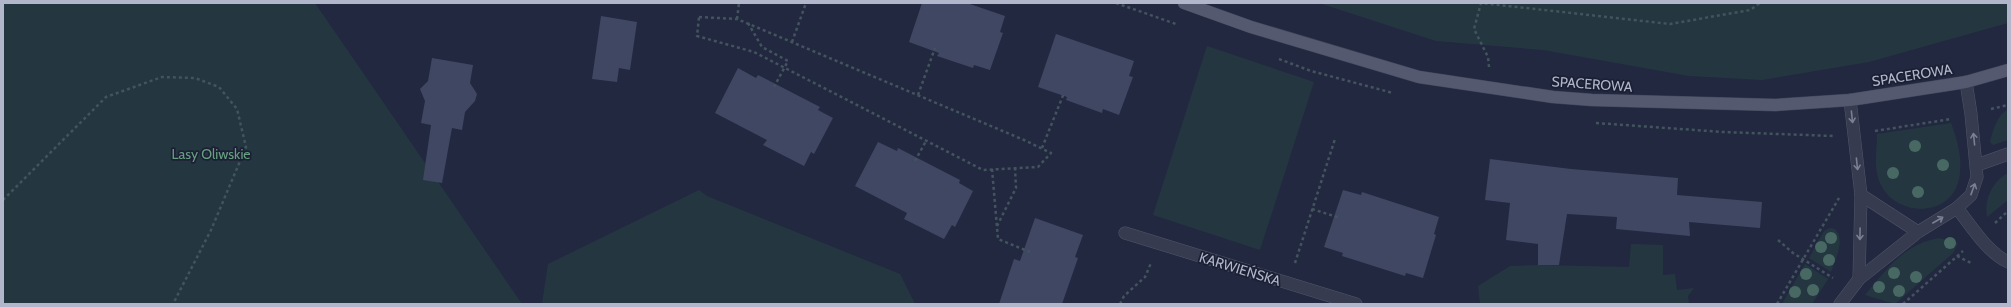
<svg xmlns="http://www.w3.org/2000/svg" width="2011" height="307" viewBox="0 0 2011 307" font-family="Cabin,sans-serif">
	<rect width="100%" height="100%" fill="#222840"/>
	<g fill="#243741">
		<path d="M3 3H315L522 304H3Z"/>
		<path d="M1319 3H2008V23L1869 62 1762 80 1689 76 1543 50 1436 41Z"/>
		<path d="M1207 46 1314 82 1260 250 1153 215Z"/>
		<path d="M2008 110V140L1993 145 1990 142C1992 132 1998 113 2008 110Z"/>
		<path d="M1951 123C1958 142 1964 163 1958 183 1947 218 1896 216 1881 185 1873 170 1877 150 1877 134Z"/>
		<path d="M2008 173V200L1987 217C1984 199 1992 182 2008 173Z"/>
		<path d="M699 190 707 196 900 274 915 304H542L548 264Z"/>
		<path d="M1830 228 1835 229C1846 240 1835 260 1831 272L1809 258 1824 231Z"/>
		<path d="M1939 238 1958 243 1953 253 1895 304 1865 295C1886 270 1904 244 1939 238Z"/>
		<path d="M1631 244 1663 245V275L1675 274 1677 290 1694 288 1688 296 1689 304H1480L1478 286 1510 266 1538 265 1629 267Z"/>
		<path d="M1805 264 1828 279 1812 304H1782Z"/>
	</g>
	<g fill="#404762">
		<path d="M922 3H967L1005 16 1000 32 1003 33 990 70 974 65 973 68 937 56 939 53 909 42Z"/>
		<path d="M601 16 637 22 630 70 619 68 617 82 592 79Z"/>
		<path d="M1056 34 1134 61 1129 76 1133 77 1119 115 1103 109 1102 113 1066 100 1067 97 1038 87Z"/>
		<path d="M432 58 473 65 470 83 477 94 475 101 465 112 462 130 452 128 442 183 423 180 431 125 421 123 425 101 420 89 428 81Z"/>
		<path d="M738 68 756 78 758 75 820 107 818 110 833 118 814 154 811 152 804 166 763 145 767 140 715 113Z"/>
		<path d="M878 142 897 151 898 148 960 180 959 183 973 191 955 227 952 225 944 239 904 219 907 213 855 186Z"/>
		<path d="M1490 159 1571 169 1678 178 1677 195 1762 202 1760 228 1689 222 1690 236 1616 229 1617 217 1567 214 1559 265H1538V244L1506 240 1510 203 1485 200Z"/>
		<path d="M1343 190 1361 195 1362 192 1439 217 1434 234 1436 235 1423 278 1406 273 1405 276 1342 256 1343 253 1324 247Z"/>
		<path d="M1035 218 1083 235 1075 257 1078 258 1062 304H999L1014 259 1020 261Z"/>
	</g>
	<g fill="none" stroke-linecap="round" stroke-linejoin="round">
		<g stroke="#51566a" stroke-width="13">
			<g id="minor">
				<path d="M1850 100 1861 195 1859 279"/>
				<path d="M1977 165 2008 154"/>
				<path d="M1861 195 1918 232"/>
				<path d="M1957 208C1972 227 1987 252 2008 262"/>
				<path d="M1125 233 1356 304"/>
				<path d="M1840 304 1859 279 1918 232 1957 208 1971 195 1977 177 1971 114 1966 82"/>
			</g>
		</g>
		<g stroke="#3f4458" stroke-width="13">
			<path id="major" d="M1184 3 1251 27 1419 77 1553 97 1592 100 1775 105 1850 100 1966 82 2008 70"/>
		</g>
		<g stroke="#42545e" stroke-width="2.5" stroke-dasharray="3 3" stroke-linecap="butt">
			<path d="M1116 3 1176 24"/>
			<path d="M699 17 737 19 1024 140 1051 153 1038 167 983 170 754 52 697 36Z"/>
			<path d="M737 19 739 3"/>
			<path d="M748 23 762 47 788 61 774 87"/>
			<path d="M792 42 806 3"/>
			<path d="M1279 59 1311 71 1393 93"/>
			<path d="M1489 67 1488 57 1474 29 1481 3 1670 24 1750 10 1760 3"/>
			<path d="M918 95 935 48"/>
			<path d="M1991 109 2008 105"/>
			<path d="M1596 123 1723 132 1834 136"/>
			<path d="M1875 131 1951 119"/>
			<path d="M1042 148 1064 93"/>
			<path d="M915 161 926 141"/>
			<path d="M992 169 998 239 1030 252"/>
			<path d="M3 200 106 97 162 77 195 78 219 87 237 109 246 147 211 230 173 304"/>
			<path d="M1312 209 1340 218"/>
			<path d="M1995 223 2008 211"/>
			<path d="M997 226 1016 188 1015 168"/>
			<path d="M1778 240 1793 253 1833 278"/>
			<path d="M1957 256 1973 264"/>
			<path d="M1295 263 1335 139"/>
			<path d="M1120 304 1124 296 1145 277 1151 263"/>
			<path d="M1777 304 1839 198"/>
			<path d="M1903 304 1963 251"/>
		</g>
		<use href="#minor" stroke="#363b4f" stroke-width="12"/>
		<use href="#major" stroke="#545970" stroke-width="12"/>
	</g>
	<g fill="#486963">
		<circle cx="1915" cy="146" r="6"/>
		<circle cx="1943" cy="165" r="6"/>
		<circle cx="1893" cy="173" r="6"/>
		<circle cx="1918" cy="192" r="6"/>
		<circle cx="1831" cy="238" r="6"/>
		<circle cx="1950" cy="243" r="6"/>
		<circle cx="1821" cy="247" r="6"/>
		<circle cx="1829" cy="260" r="6"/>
		<circle cx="1894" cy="273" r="6"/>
		<circle cx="1806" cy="274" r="6"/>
		<circle cx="1916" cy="277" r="6"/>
		<circle cx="1879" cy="287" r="6"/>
		<circle cx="1813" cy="290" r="6"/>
		<circle cx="1899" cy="291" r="6"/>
		<circle cx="1795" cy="292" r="6"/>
	</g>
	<defs><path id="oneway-shaft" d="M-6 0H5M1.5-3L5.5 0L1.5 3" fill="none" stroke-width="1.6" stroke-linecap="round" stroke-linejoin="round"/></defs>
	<g stroke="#7a7f93">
		<use href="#oneway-shaft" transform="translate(1852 117) rotate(84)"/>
		<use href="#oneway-shaft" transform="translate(1974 139) rotate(-96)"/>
		<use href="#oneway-shaft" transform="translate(1857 164) rotate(84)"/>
		<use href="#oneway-shaft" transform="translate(1973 189) rotate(-70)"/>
		<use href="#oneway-shaft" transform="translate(1938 220) rotate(-30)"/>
		<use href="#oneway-shaft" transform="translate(1860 234) rotate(91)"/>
	</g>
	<g text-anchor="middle" stroke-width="3.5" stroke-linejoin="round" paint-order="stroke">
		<g font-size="14" fill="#b2b6ca" stroke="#1b2034">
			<text transform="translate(1912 75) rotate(-9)" y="5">SPACEROWA</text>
			<text transform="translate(1592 84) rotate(4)" y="5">SPACEROWA</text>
			<text transform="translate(1240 269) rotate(17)" y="5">KARWIEŃSKA</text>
		</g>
		<g font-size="14" fill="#679e80" stroke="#1b2034">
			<text x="211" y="159">Lasy Oliwskie</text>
		</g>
	</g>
	<rect width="2011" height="307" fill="none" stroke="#b2b6ca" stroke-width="8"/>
</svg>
